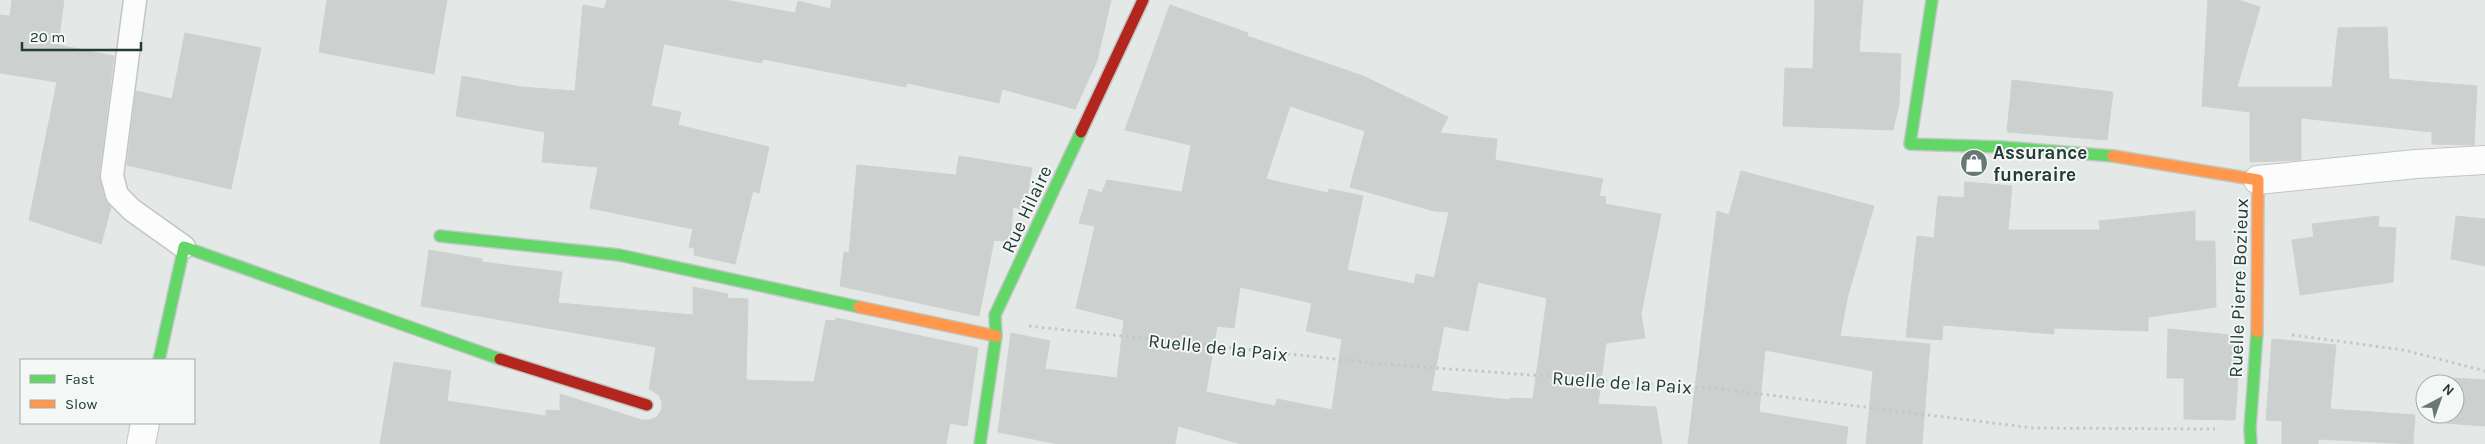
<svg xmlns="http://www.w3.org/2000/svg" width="2485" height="444" viewBox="0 0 2485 444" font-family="Karla,sans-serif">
	<rect width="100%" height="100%" fill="#e4e9e7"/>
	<g fill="#ccd0cf" stroke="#cdd2d0" fill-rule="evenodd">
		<path d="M12 0H64L58 45 114 56 99 175 104 198 111 207 101 244 29 220 57 82 0 73V15L10 16Z"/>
		<path d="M327 0H447L434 74 319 52Z"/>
		<path d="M607 0H725L795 13 798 1 830 9 832 0H1111L1097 61 1075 109 1002 89 999 103 907 83 906 87 763 59 762 63 664 44 651 106 681 112 678 125 769 147 759 193 753 191 735 264 694 255V248L689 247 693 229 590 208 598 167 542 162 545 132 456 116 462 76 521 87 575 91 583 5 604 9Z"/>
		<path d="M1815 0H1863L1859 52 1901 54 1899 104 1893 130 1783 126 1785 68 1813 69Z"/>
		<path d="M2208 0H2238L2260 7 2237 87H2332L2338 28 2387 27 2389 79 2477 86 2474 145 2432 144V132L2301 118V160L2250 162V112L2202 106Z"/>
		<path d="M1170 5 1248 33 1247 36 1363 76 1448 117 1440 133 1497 139 1495 160 1603 179 1599 196 1606 197 1605 204 1661 214 1641 314 1645 338 1606 343 1598 404 1656 407 1662 444H1241L1178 426 1175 444H1058L998 432 1011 333 1050 341 1045 369 1117 378 1124 320 1076 308 1095 226 1079 223 1089 189 1102 193 1107 180 1182 192 1191 145 1125 130ZM1290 106 1365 131 1350 187 1434 211 1449 212 1434 278 1416 274 1414 284 1347 270 1363 196 1329 189 1328 193 1266 179ZM1478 282 1547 298 1533 399 1510 398V400L1431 391 1444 326 1468 331ZM1240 287 1312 303 1306 331 1342 339 1332 410 1277 399 1275 406 1206 392 1217 326 1234 328Z"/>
		<path d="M185 33 261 48 231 189 127 165 136 91 172 99Z"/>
		<path d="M2012 80 2113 92 2107 140 2007 132Z"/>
		<path d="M959 156 1032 168 1025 210 1013 207 1010 242 994 240 979 316 840 286 844 252 849 253 857 165 956 175Z"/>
		<path d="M1741 171 1874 206 1848 295 1840 336 1930 344 1922 444H1866L1873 371 1765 350 1759 412 1848 427 1846 444H1688L1717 211 1729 215Z"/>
		<path d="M1965 182 2012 186 2008 230H2100L2099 221 2195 211V241H2215L2216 307 2148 317V331L2054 328V334L1943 325 1942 340 1906 337 1917 236 1934 238 1938 196 1964 198Z"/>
		<path d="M2379 216 2378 227 2396 228 2393 282 2300 295 2292 240 2314 237 2312 224Z"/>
		<path d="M2456 216 2485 219V266L2451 259Z"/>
		<path d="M429 250 482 259V262L562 272 558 303 693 315V287L728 294 727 298 748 299 746 380 814 382 826 320 835 321 836 318 978 348 967 426 950 423 946 444H380L394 362 451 371 447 401 546 416V410L560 411V394L642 420H650L657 417 662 409V402L659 395 649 389 656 347 421 306Z"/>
		<path d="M2168 329 2241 336 2235 420 2184 419V378H2167Z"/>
		<path d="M2272 339 2336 345 2330 409 2415 415 2413 444 2318 439V444H2282V421L2266 420Z"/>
		<path d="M2436 377 2485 380V426L2431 422 2432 414H2455V384H2435Z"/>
	</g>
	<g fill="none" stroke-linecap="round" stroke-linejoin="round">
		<g stroke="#c1c6c4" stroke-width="25">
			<path id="lane" d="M135 0 112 176 117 195 132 210 184 247"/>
		</g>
		<g stroke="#c1c6c4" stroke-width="30">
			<g id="street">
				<path d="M2258 180 2416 164 2485 160"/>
				<path d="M141 444 145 423"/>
			</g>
		</g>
		<g stroke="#c0c7c5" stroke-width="14">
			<g id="fast">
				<path d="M1932 0 1910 144 2002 147 2113 156"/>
				<path d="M440 236 619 255 859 307"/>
				<path d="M159 360 184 247 500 359"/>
				<path d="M980 444 996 336 995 315 1081 132"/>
				<path d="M2251 444 2250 429 2257 332"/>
			</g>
		</g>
		<g stroke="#c0c7c5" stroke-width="14">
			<g id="slow">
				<path d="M2113 156 2258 180 2257 332"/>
				<path d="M859 307 996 336"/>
			</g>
		</g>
		<g stroke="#c0c7c5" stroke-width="14">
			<g id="jam">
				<path d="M1081 132 1143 0"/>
				<path d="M500 359 647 405"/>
			</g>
		</g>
		<g stroke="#c1c9c7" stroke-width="3" stroke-dasharray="2.5 4" stroke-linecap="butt">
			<path d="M1029 326 1382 364 1721 389 2033 428 2215 429"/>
			<path d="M2292 335 2404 350 2485 371"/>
		</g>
		<use href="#lane" stroke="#fbfcfb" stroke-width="22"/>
		<use href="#street" stroke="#fbfcfb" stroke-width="28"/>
		<use href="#fast" stroke="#63d668" stroke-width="11"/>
		<use href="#slow" stroke="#ff974d" stroke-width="11"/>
		<use href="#jam" stroke="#b3261e" stroke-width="11"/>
	</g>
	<defs>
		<g id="shop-disc" transform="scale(1.4375)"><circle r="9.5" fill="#677875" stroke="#f3f8f6"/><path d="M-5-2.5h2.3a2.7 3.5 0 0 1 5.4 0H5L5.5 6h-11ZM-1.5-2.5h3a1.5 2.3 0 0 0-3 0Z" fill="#fff"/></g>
	</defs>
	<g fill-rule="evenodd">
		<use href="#shop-disc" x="1974" y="163"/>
	</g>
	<g text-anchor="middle" stroke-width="4" stroke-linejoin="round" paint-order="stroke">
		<g font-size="19" font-weight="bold" fill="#243b37" stroke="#f3f8f6" text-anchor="start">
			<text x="1993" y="159">Assurance<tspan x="1993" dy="22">funeraire</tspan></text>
		</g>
		<g font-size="19" fill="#243b37" stroke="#f3f8f6">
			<text transform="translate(1026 209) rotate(-65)" y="7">Rue Hilaire</text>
			<text transform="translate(2238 288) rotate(-88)" y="7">Ruelle Pierre Bozieux</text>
			<text transform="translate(1218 347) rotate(6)" y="7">Ruelle de la Paix</text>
			<text transform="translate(1622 382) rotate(4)" y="7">Ruelle de la Paix</text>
		</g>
	</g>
	<rect x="20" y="359" width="175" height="65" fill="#f3f8f6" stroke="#a0acaa"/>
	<rect x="30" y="375" width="25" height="8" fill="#63d668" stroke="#a0acaa"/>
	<text x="65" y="384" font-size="15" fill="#243b37">Fast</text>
	<rect x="30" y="400" width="25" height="8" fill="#ff974d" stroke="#a0acaa"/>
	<text x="65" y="409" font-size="15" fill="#243b37">Slow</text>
	<g transform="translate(2440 399) rotate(41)"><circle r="24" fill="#f3f8f6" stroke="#a0acaa"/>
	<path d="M0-4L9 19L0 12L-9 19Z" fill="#677875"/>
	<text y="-8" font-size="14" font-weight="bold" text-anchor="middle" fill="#243b37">N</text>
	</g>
	<path d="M22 42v8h119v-8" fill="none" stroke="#243b37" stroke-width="2.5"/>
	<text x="30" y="42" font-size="15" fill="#243b37" stroke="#f3f8f6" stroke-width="4" paint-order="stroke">20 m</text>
</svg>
